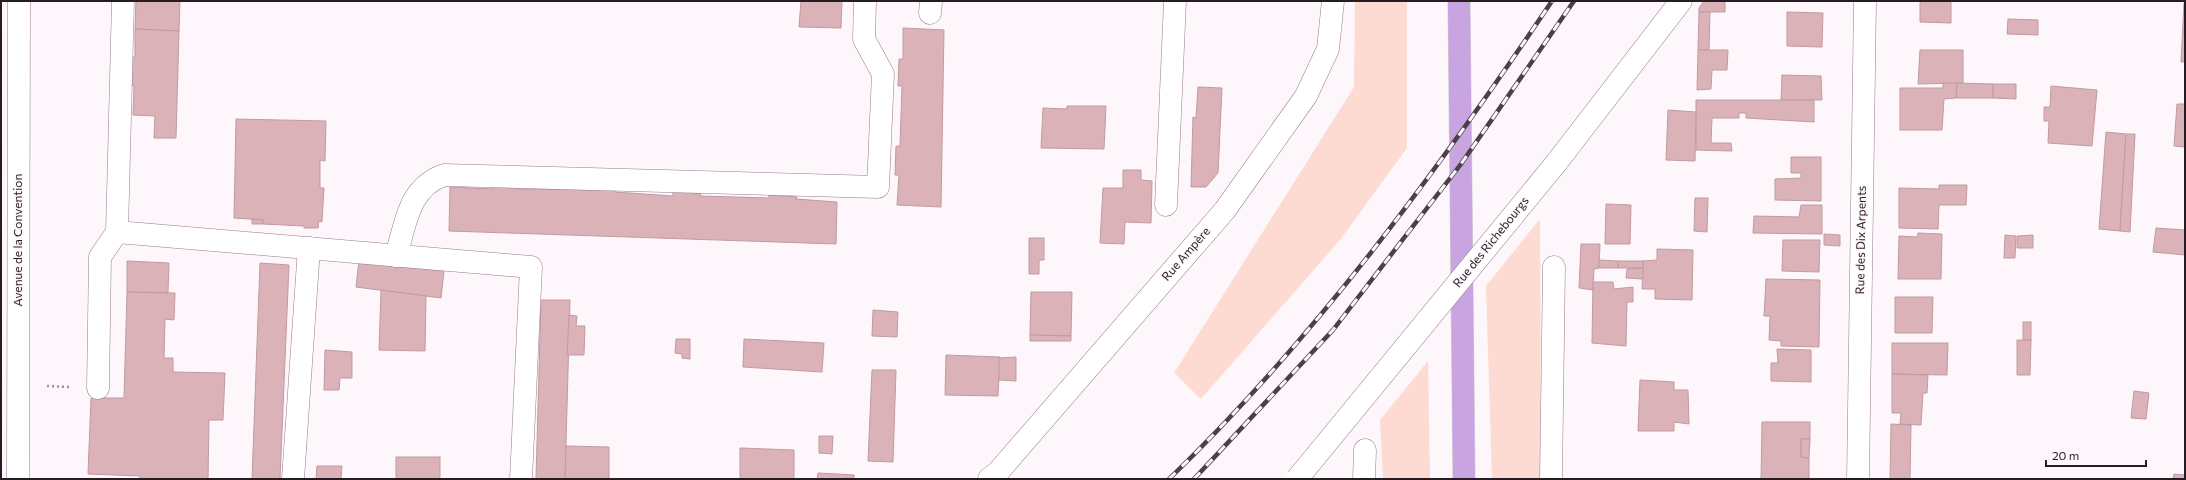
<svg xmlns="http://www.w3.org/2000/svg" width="2186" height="480" viewBox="0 0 2186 480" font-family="Commissioner,sans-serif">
	<rect width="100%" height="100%" fill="#fdf6fb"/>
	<g fill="#fddbd2">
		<path d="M1355 1H1407V148L1340 240 1201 399 1174 373 1354 87Z"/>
		<path d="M1540 219 1541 479H1492L1486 286Z"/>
		<path d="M1428 361 1430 479H1383L1380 420Z"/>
	</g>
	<g fill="#dcb2b9" stroke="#c19aa0">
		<path d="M136 1H180L179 31 135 29Z"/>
		<path d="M801 1H842L841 28 799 27Z"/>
		<path d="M1704 1H1725V12H1699V8Z"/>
		<path d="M1920 1H1951V23L1920 22Z"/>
		<path d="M2184 3H2185V62H2181Z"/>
		<path d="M1699 12H1710L1709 50H1698Z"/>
		<path d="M1787 12 1823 13 1822 47 1787 46Z"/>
		<path d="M2008 19 2038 20V35L2007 34Z"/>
		<path d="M903 28 944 30 941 207 897 205 899 175H895L896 146H900L902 86H898L899 59H903Z"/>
		<path d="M135 29 179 31 176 138H154L155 116 133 115 134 86 131 85 132 57H135Z"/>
		<path d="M1698 50H1728L1727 70H1712L1711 89 1697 90Z"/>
		<path d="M1920 50H1963V83L1918 84Z"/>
		<path d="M1782 75 1821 76 1822 100H1781Z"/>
		<path d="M1943 83H1957L1956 98 1944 99 1942 130H1900V88H1943Z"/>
		<path d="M1957 83 1993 84V98H1956Z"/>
		<path d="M1993 84H2016V99L1993 98Z"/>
		<path d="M2051 86 2097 90 2092 146 2048 143 2049 121H2044V107H2050Z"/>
		<path d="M1198 87 1222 88 1218 173 1206 187H1191L1193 117 1196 118Z"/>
		<path d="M1696 100H1814V122L1746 118V113H1739V118H1712L1711 143H1731L1732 151 1696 150Z"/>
		<path d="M2177 104H2185V147L2174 146Z"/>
		<path d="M1067 106H1106L1104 149 1041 148 1043 108 1067 109Z"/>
		<path d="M1668 110 1696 112 1695 161 1666 160Z"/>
		<path d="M236 119 326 121 325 161 320 160V188H324L322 222 319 221 318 228H304V226L263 224V220L234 218Z"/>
		<path d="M2106 132 2126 134 2120 231 2099 229Z"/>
		<path d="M2126 134H2135L2130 232 2120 231Z"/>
		<path d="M1791 157H1821V201L1775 200V179L1801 178V173H1791Z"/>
		<path d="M1123 170H1141V180L1152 181 1151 223 1125 222 1124 244 1100 243 1103 188H1123Z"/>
		<path d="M492 185 518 186 519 189 615 190V192L673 196V192L700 193 701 196 769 198V195L797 197 796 199 837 202 836 244 449 231 450 187 492 189Z"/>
		<path d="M1939 185H1967L1966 205H1939L1938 229 1899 228V188L1939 189Z"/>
		<path d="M1695 198H1708L1707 232 1694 231Z"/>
		<path d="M1606 204 1631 205 1630 244H1605Z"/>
		<path d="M1801 205H1822V234L1753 233 1754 216 1799 217Z"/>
		<path d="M252 219 263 220V224H252Z"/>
		<path d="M2156 228 2185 230V255L2153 252Z"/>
		<path d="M1918 233 1942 234 1941 279H1898L1899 236 1917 237Z"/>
		<path d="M1824 234 1840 235V246L1824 245Z"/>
		<path d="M2005 235 2016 236 2015 258H2004Z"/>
		<path d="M2033 235V248H2017V236Z"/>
		<path d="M1029 238H1044V260H1039V274H1029Z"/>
		<path d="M1783 240H1820L1819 272 1782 271Z"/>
		<path d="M1581 244H1600L1599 268 1594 269 1593 290 1579 288Z"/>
		<path d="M1657 249 1693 250 1692 300 1655 299V289H1642L1643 261 1657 260Z"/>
		<path d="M359 260 444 271 441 298 356 287Z"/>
		<path d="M1599 260 1618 261V268H1599Z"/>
		<path d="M127 261 169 263 168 293 127 292Z"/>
		<rect x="1618" y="261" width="25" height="7"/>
		<path d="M260 263 289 265 280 479H252Z"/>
		<path d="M1643 268V279L1626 278 1627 269Z"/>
		<path d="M1766 279 1820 280 1819 347 1781 346V341L1769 340 1770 316H1764Z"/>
		<path d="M1593 282H1613L1614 289 1633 287V302H1627L1626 346 1592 343Z"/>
		<path d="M381 290 426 296 425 351 379 350Z"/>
		<path d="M127 292 175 293 174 320 165 319 164 358H173V372L225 373 223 420H209L208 479H140V476L88 474 91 398H124Z"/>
		<path d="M1031 292H1072L1071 336 1030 335Z"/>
		<path d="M1895 297H1933L1932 333H1895Z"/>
		<path d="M541 300H570L565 479H536Z"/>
		<path d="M873 310 898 312 897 337 872 336Z"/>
		<path d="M569 315 577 316 576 326H585L584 355H567Z"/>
		<rect x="2023" y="322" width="8" height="18"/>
		<path d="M1030 335 1071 336V341H1030Z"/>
		<path d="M676 339H690V359L682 358V354L675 353Z"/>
		<path d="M744 339 824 343 822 372 743 367Z"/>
		<path d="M2017 340H2031L2030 375H2017Z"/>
		<path d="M1892 343H1948L1947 375 1892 374Z"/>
		<path d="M1777 349 1811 350V382L1771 381V363H1778Z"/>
		<path d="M325 350 352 352V378H340L339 390H324Z"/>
		<path d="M946 355 1000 357 998 396 945 395Z"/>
		<path d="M1016 357V381L999 380V358Z"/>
		<path d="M872 370H896L893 462 868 461Z"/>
		<path d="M1892 374 1928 375 1927 393H1923L1921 425 1900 424 1901 413H1892Z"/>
		<path d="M1640 380 1674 382V390H1688L1689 424 1674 422V431H1638Z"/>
		<path d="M2134 391 2149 393 2146 419 2131 418Z"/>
		<path d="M1762 422H1810V439H1801V457L1809 458V479H1761Z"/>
		<path d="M1891 424 1911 425 1910 479H1890Z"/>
		<path d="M819 436H833L832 454 819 453Z"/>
		<path d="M1801 439H1810L1809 458 1801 457Z"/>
		<path d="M566 446 609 447V479H565Z"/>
		<path d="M740 448 794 450V479H740Z"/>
		<rect x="396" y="457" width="44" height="22"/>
		<path d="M317 466H342L341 479H316Z"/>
		<path d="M818 473 854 475V479H817Z"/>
		<path d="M2174 474 2185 475V479H2173Z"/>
	</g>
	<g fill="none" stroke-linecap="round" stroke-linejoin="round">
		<g stroke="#997a8f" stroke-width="23">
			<g id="minor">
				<path d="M930 13 931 1"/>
				<path d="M1557 162 1681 1"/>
				<path d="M1166 205 1175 1"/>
				<path d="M117 232 531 267 521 479"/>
				<path d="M396 256C406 223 408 188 444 175L878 187 883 74 864 39 865 1"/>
				<path d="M98 388 100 257 117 232 123 1"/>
				<path d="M18 479 19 1"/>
				<path d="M293 479 309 248"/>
				<path d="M989 479 998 472 1225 210 1306 96 1328 49 1333 1"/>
				<path d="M1364 479 1365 450"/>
				<path d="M1551 479 1554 267"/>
				<path d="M1858 479 1865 1"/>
			</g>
		</g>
		<g stroke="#d4d2d3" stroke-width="23">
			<path id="major" d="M1459 1 1464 479"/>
		</g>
		<path stroke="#9a9198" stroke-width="2.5" stroke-dasharray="2 3" stroke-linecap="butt" d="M47 386 70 387"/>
		<use href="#minor" stroke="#fff" stroke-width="22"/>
		<use href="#major" stroke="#c8a5e1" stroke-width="22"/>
		<g stroke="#4b4047" stroke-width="4.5">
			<g id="rail">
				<path d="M1169 479C1316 337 1438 170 1552 1"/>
				<path d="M1194 479 1333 330 1461 164 1574 1"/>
			</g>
		</g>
		<use href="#rail" stroke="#fdf6fb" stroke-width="3" stroke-dasharray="9" stroke-linecap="butt"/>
		<g stroke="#997a8f" stroke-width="23" stroke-linecap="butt">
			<path id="minor-bridge" d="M1297 479 1557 162"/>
		</g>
		<use href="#minor-bridge" stroke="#fff" stroke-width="22"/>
	</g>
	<g text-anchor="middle" stroke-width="3" stroke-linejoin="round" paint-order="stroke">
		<g font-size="12" fill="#281c24" stroke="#fdf6fb">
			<text transform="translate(18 240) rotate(-90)" y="4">Avenue de la Convention</text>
			<text transform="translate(1861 240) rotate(-89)" y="4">Rue des Dix Arpents</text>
			<text transform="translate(1491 242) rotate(-51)" y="4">Rue des Richebourgs</text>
			<text transform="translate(1186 254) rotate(-49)" y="4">Rue Ampère</text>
		</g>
	</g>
	<rect width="2186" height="480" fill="none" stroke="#281c24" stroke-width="4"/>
	<path d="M2046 460v6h100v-6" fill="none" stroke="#281c24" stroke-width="2"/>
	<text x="2052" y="460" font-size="12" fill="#281c24" stroke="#fdf6fb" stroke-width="3" paint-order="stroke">20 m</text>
</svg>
